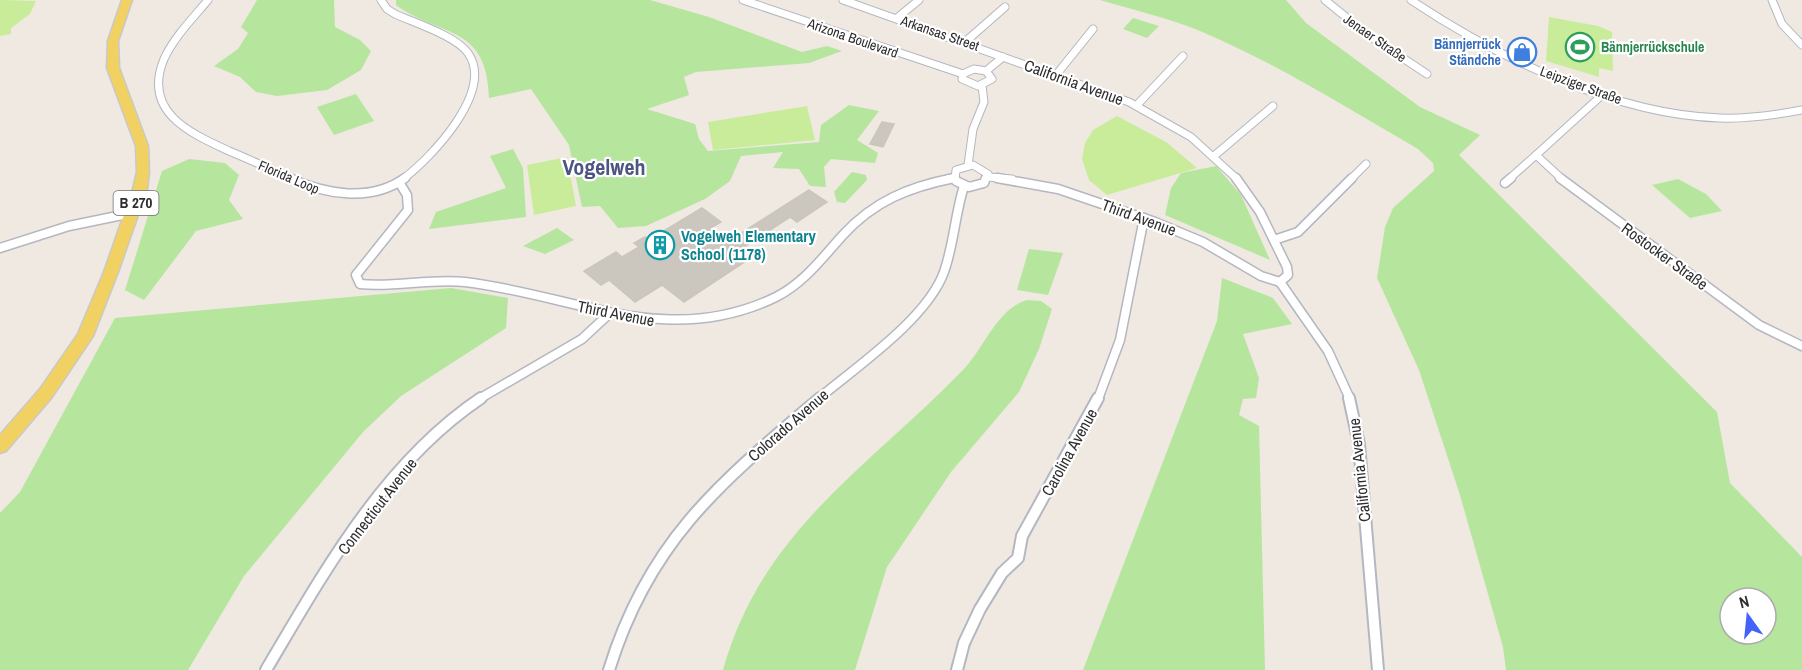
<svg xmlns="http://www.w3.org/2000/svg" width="1802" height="670" viewBox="0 0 1802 670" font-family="'Archivo Narrow',sans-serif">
	<rect width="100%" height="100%" fill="#efe9e1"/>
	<g fill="#b6e59e" fill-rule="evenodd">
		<path d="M257 0H334L335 27 360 40 371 51 361 70 327 90 277 96 256 92 240 77 214 66 238 49 248 33 241 27Z"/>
		<path d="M396 0H650L709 17 802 52 827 46 842 51 809 63 696 72 684 77 689 95 647 109 695 124 699 139 708 151 819 142 821 125 849 105 879 111 857 140 878 153 875 163 831 159 824 167 826 187 810 186 799 169 773 168 783 152 741 156 730 181 705 199 646 226 618 228 600 206 582 207 569 145 531 89 489 98C487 24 442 38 396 5Z"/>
		<path d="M1100 0H1286L1306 23 1420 107 1480 135 1459 155 1717 412 1730 483 1802 557V670H1506L1503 647 1460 495 1419 370 1377 278 1385 227 1393 208 1434 171 1433 163 1418 149C1347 108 1276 63 1200 31 1168 18 1134 10 1100 0ZM1730 598H1766V634H1730Z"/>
		<path d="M1133 18 1159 26 1147 38 1123 29Z"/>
		<path d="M356 94 374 121 334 135 317 107Z"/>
		<path d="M513 149 523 168 526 217 429 229 436 212 506 188 490 156Z"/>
		<path d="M189 159 225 163 239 175 229 200 243 219 196 231 144 300 125 290 162 171Z"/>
		<path d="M1216 166 1241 195 1270 260 1165 215 1171 188 1181 173Z"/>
		<path d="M852 172 866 175 867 180 845 203 837 202 834 192Z"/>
		<path d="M1678 179 1706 194 1722 211 1690 218 1652 185Z"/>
		<path d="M557 228 574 240 545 254 523 246Z"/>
		<path d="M1029 249 1063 253 1048 295 1017 290Z"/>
		<path d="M1222 278 1273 298 1292 324 1243 334 1259 378 1256 398 1243 399 1239 415 1259 426 1265 670H1083L1217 321Z"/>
		<path d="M451 288 508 298 506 328 401 396 363 432 244 576 188 670H0V513L20 492 115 318Z"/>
		<path d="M1027 300 1041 301 1052 309 1039 349 1019 392 951 472 887 567 855 670H723C762 530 869 467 964 369 984 348 997 309 1027 300Z"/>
	</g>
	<g fill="#c9ec9a">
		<path d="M0 0 36 1 30 14 11 28V34L0 36Z"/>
		<path d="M1549 17 1598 26 1612 32 1613 71 1599 68V77L1546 61Z"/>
		<path d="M807 106 815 140 713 150 708 122Z"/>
		<path d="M1117 116 1166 142 1197 168 1107 195 1089 180 1082 159 1085 143 1093 130Z"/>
		<path d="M567 157 576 206 534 215 527 165Z"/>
	</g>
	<g fill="#cbc7bf" stroke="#cbc5ba" stroke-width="1.5">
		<path d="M882 122 894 124 883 147 870 144Z"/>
		<path d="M809 190 827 202 797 222 790 217 735 253 746 261 684 302 662 285 635 302 609 280 601 285 584 271 616 252 622 257 639 247 634 243 645 237 649 240 702 208 721 222 709 229 727 242Z"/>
	</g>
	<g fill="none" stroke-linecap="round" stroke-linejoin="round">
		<g stroke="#b4b7c1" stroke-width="9">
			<g id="street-far2">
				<path d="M208 0C193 18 174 37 164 59 142 112 190 133 229 151 251 160 272 170 293 179"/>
				<path d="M381 0 387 9 395 14C415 23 456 36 468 53 495 91 431 158 403 179"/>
				<path d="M743 0 963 74"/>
				<path d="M843 0 1129 102 1191 137 1237 179"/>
				<path d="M1325 0 1368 35 1427 74"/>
				<path d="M1411 0C1496 57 1616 115 1720 118 1748 119 1775 115 1802 110"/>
				<path d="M1772 0 1782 24 1802 45"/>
				<path d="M897 18 919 0"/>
				<path d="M965 42 1005 7"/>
				<path d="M974 69 986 71 992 79 978 86 962 79 963 74Z"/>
				<path d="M986 71 1003 57"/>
				<path d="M1056 75 1093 29"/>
				<path d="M1137 105 1183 56"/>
				<path d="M1214 156 1273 106"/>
				<path d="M968 165 973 129 984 102 982 86"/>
				<path d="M988 177 1012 179"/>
				<path d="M948 179 954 178"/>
				<path d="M955 179 956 170 973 165 988 174 986 179"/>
				<path d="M1351 179 1366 164"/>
				<path d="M1509 179 1536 155"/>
				<path d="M1562 179 1536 155 1601 96"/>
			</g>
		</g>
		<g stroke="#b4b7c1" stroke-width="11">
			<g id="street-far1">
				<path d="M289 178C325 194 370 203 405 178"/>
				<path d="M955 178 956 181 969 187 984 183 986 178"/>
				<path d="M997 178 1058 189 1155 222 1203 242 1261 276 1280 282"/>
				<path d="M1236 178 1260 212 1287 267 1288 275 1280 282"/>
				<path d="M1560 178 1759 325 1802 346"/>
				<path d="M399 182 407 195 408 210 356 275 360 284C394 288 430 278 465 282 575 295 667 350 776 297 804 283 823 257 843 235 874 201 909 187 954 178"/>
				<path d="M1505 183 1511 178"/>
				<path d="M1274 240 1298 232 1352 178"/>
				<path d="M0 248 69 226 132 213"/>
				<path d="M1280 282 1328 351 1350 399"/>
				<path d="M479 399 582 339 610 313"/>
				<path d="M818 399C856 367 927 319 944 272 954 244 955 214 964 186"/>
				<path d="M1098 399 1120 340 1144 218"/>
			</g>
		</g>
		<g stroke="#b4b7c1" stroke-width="14">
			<g id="street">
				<path d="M1349 398 1359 444 1378 670"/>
				<path d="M266 670C324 572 384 463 481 398"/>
				<path d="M609 670C649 540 721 482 820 398"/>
				<path d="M957 670 964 643 980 609 1002 573 1018 558 1022 536 1098 398"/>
			</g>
		</g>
		<g stroke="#c9c9c9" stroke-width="3">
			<path id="primary" d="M122 0H132L118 41 119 68 148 146 149 172 147 189 118 272 93 336 52 397 6 451 0 453V435L40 389 78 334 104 272 133 189 137 172 136 146 107 68 108 41Z"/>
		</g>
		<use href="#street-far2" stroke="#fff" stroke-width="7"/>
		<use href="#street-far1" stroke="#fff" stroke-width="8"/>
		<use href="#street" stroke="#fff" stroke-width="10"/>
		<use href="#primary" fill="#f2d163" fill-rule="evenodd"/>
	</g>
	<defs>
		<g id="stadium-ring" transform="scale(1.5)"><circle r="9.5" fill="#fff" stroke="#2e9e5b" stroke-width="1.5"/><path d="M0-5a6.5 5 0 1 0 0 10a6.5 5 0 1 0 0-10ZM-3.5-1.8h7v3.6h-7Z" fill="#2e9e5b"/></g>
		<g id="shop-ring" transform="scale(1.5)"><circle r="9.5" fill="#fff" stroke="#3f7fe0" stroke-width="1.5"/><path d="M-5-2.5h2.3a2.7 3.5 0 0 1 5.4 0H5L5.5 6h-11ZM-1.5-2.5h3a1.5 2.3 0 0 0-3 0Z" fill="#3f7fe0"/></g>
		<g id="building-ring" transform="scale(1.5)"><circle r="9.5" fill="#fff" stroke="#0f9aa8" stroke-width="1.5"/><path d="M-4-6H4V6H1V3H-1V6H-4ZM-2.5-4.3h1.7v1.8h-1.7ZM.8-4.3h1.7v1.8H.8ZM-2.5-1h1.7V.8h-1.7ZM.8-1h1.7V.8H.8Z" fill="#0f9aa8"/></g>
	</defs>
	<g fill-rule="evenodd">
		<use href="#stadium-ring" x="1580" y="47"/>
		<use href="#shop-ring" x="1522" y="52"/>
		<use href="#building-ring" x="660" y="245"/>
	</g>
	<g text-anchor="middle" stroke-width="4.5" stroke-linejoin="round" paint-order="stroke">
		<g font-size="14" fill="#2e2e2e" stroke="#fff">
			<text transform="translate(940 33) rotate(19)" y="5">Arkansas Street</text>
			<text transform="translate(853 38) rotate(19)" y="5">Arizona Boulevard</text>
			<text transform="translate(1375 38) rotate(35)" y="5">Jenaer Straße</text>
			<text transform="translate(1581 85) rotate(20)" y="5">Leipziger Straße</text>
			<text transform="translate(289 177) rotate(23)" y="5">Florida Loop</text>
		</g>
		<g font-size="14" font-weight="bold" fill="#366cbe" stroke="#fff" text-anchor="end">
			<text x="1501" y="49">Bännjerrück<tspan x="1501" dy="16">Ständche</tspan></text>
		</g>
		<g font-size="14" font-weight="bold" fill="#27864d" stroke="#fff" text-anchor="start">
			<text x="1601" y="52">Bännjerrückschule</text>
		</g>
		<rect fill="#fff" stroke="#6d6d6d" stroke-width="1.5" x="113.5" y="191" width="45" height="24" rx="4.5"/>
		<g font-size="15" font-weight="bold" fill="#2e2e2e">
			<text x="136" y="208">B 270</text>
		</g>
		<g font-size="16" fill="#2e2e2e" stroke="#fff">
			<text transform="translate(1074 82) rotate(20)" y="6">California Avenue</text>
			<text transform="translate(1139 217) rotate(20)" y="6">Third Avenue</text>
			<text transform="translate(1665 256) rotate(36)" y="6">Rostocker Straße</text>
			<text transform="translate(616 313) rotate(11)" y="6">Third Avenue</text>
			<text transform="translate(788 425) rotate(-41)" y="6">Colorado Avenue</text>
			<text transform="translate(1069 452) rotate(-61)" y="6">Carolina Avenue</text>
			<text transform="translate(1359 470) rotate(-96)" y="6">California Avenue</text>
			<text transform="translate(377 506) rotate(-52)" y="6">Connecticut Avenue</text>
		</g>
		<g font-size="16" font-weight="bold" fill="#0d838f" stroke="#fff" text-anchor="start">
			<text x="681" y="242">Vogelweh Elementary<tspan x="681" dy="18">School (1178)</tspan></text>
		</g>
		<g font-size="22" font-weight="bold" fill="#4d5680" stroke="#fff">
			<text x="604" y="175">Vogelweh</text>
		</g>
	</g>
	<g transform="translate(1748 616) rotate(345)"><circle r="28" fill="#ffffff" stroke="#ababab" stroke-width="1.5"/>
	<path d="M0-4.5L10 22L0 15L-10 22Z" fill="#4264fb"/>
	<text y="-9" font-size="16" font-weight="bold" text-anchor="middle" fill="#2e2e2e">N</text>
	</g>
</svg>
